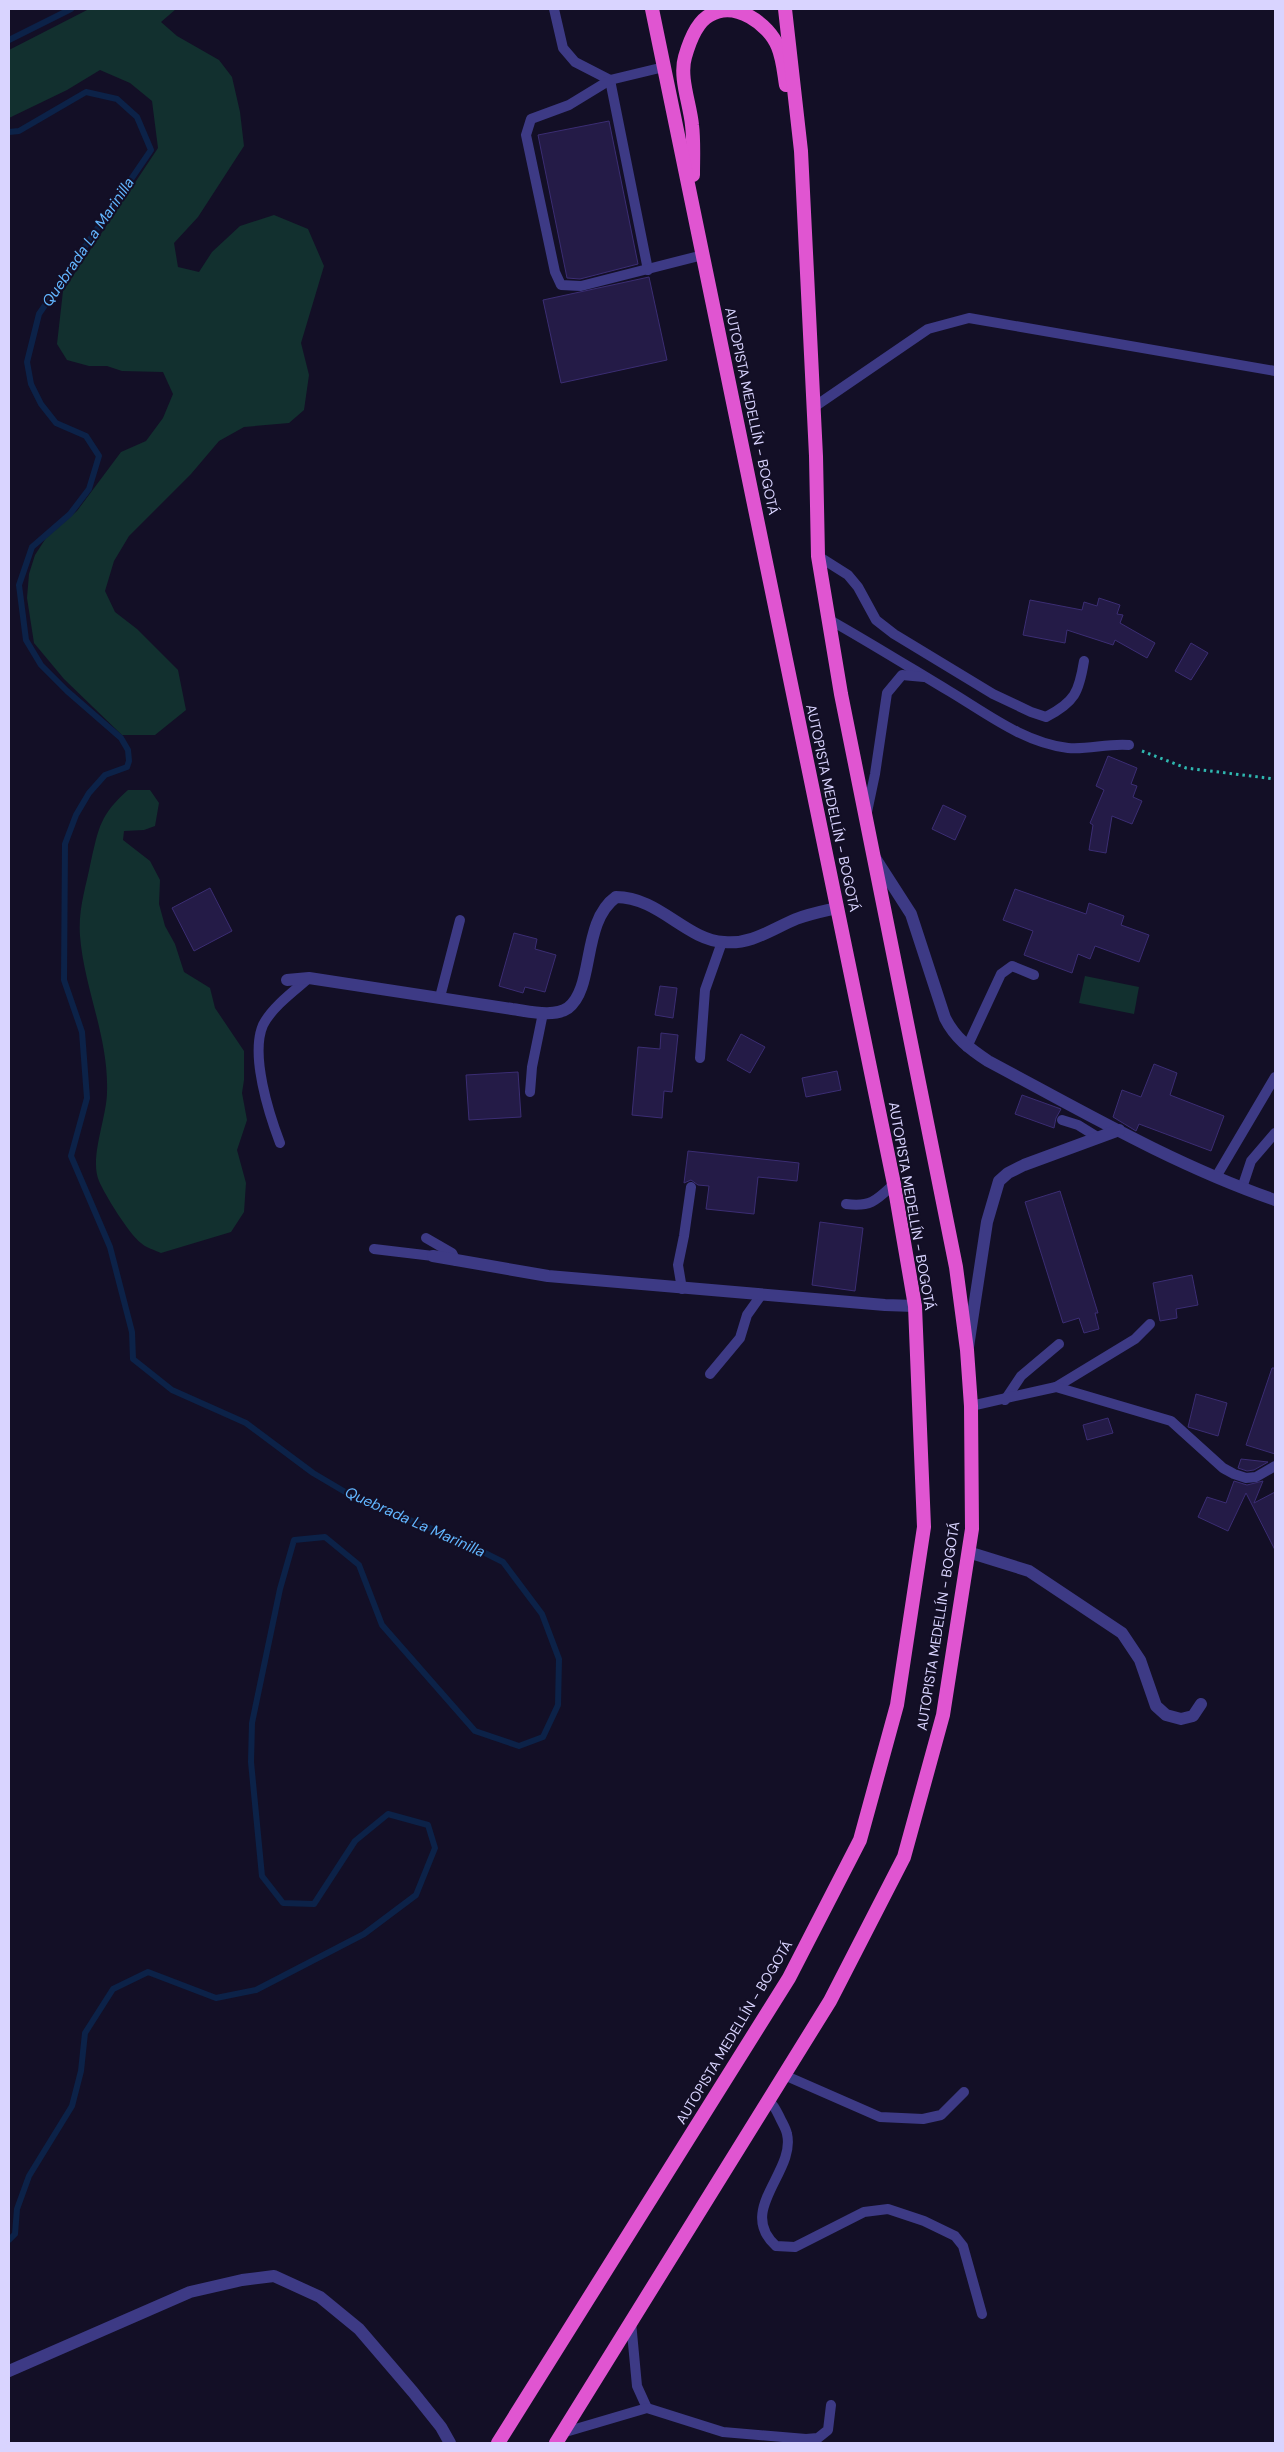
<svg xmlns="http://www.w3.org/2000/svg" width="1284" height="2452" viewBox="0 0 1284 2452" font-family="'DM Sans',sans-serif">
	<rect width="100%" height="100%" fill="#130f26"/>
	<g fill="#12302f">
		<path d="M89 9H176L161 22 177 36 219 60 232 77 240 112 244 146 198 217 174 243 178 267 199 272 212 252 240 226 274 215 308 229 324 266 301 343 309 375 304 410 289 423 244 427 219 441 191 474 129 536 114 561 105 591 115 612 137 629 178 670 186 710 155 735H122L64 679 34 643 27 598 29 574 35 555 46 538 77 511 121 452 146 441 163 418 173 394 163 372 122 371 107 366H89L67 360 57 344 63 291 158 148 152 101 130 83 100 70 67 90 9 118V50Z"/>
		<path d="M128 790H150L159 803 155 826 144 830 124 831 123 840 150 861 160 880 159 904 165 926 175 944 184 972 210 988 215 1008 244 1051V1080L242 1093 247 1120 237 1150 246 1183 244 1212 231 1232 161 1253C155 1250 146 1248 141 1243 129 1234 105 1195 99 1181 89 1158 107 1117 107 1092 109 1038 84 988 80 936 78 909 86 887 91 861 99 827 100 815 128 790Z"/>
		<path d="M1085 976 1139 987 1134 1014 1079 1003Z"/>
	</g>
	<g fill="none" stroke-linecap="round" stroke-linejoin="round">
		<g stroke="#0c2248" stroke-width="6">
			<path d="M9 40 71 9"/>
			<path d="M9 132 19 131 86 92 117 99 137 117 151 150 39 314 27 362 31 384 41 404 56 423 86 436 99 456 89 489 70 514 32 547 19 585 26 640 41 665 67 691 121 738 128 750 129 761 127 767 105 775 89 793 76 815 65 844 64 980 82 1032 87 1098 71 1156 110 1247 132 1332 133 1359 172 1390 246 1423 313 1473 357 1499 455 1538 503 1562 542 1614 559 1659 558 1705 543 1737 519 1746 475 1731 382 1625 359 1565 325 1537 294 1540 280 1589 252 1723 251 1762 262 1876 283 1903 314 1904 355 1841 388 1814 428 1825 435 1848 416 1895 364 1934 256 1990 216 1998 148 1972 113 1989 85 2033 81 2071 72 2106 29 2176 17 2209 15 2234 9 2240"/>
		</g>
	</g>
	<g fill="#241b47" stroke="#3b2d73">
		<path d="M609 121 638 264 580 279 567 278 538 135Z"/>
		<path d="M649 277 667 360 561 383 543 300Z"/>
		<path d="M1099 598 1120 605 1117 614 1123 615 1120 623 1155 643 1147 658 1115 640 1113 645 1067 630 1065 643 1023 635 1030 600 1082 610 1084 602 1097 606Z"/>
		<path d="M1191 643 1208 653 1191 680 1175 671Z"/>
		<path d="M1108 756 1137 768 1131 784 1137 786 1133 797 1142 801 1132 824 1112 816 1106 853 1089 850 1093 825 1090 823 1104 790 1096 786Z"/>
		<path d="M943 805 966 816 955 840 932 829Z"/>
		<path d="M210 888 232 931 194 951 172 908Z"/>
		<path d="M1015 889 1086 914 1089 903 1124 916 1121 925 1149 935 1139 962 1095 946 1090 959 1078 954 1072 973 1024 955 1033 931 1003 920Z"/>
		<path d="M514 933 537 939 535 949 556 955 545 992 525 987 523 993 499 986Z"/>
		<path d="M660 986 677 988 673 1018 655 1015Z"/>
		<path d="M661 1033 678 1035 672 1092 664 1091 662 1118 632 1115 638 1047 660 1049Z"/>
		<path d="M741 1034 765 1047 750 1073 727 1060Z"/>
		<path d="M1154 1064 1177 1073 1170 1095 1224 1116 1211 1151 1139 1124 1136 1131 1113 1117 1122 1090 1141 1097Z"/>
		<path d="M837 1071 841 1090 806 1097 802 1078Z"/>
		<path d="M518 1072 521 1117 469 1120 466 1075Z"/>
		<path d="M1022 1095 1061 1109 1056 1118 1054 1128 1015 1114Z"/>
		<path d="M688 1151 799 1163 797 1181 758 1177 754 1214 706 1209 709 1186 698 1185 691 1180 684 1183Z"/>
		<path d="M1060 1191 1098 1313H1095L1099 1329 1084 1333 1079 1318 1063 1323 1025 1202Z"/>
		<path d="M820 1222 863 1228 855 1291 812 1285Z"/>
		<path d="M1192 1275 1198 1305 1176 1309 1177 1318 1160 1321 1153 1283Z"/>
		<path d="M1272 1368H1275V1454L1246 1445Z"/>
		<path d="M1196 1394 1227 1403 1218 1436 1188 1427Z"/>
		<path d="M1108 1418 1113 1433 1087 1440 1083 1425Z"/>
		<path d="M1241 1459 1268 1462 1254 1470 1247 1471 1238 1468Z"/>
		<path d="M1234 1481 1247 1485 1263 1481 1254 1503 1275 1492V1550L1246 1493 1228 1531 1198 1517 1207 1497 1226 1503Z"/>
	</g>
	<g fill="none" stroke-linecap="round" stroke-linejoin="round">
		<path stroke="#2fb8b0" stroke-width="3" stroke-dasharray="2.5 4" stroke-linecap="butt" d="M1142 751 1186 768 1275 779"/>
		<g stroke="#3d3a85" stroke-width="10">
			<path d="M554 9 563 48 575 62 610 80 648 270"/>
			<path d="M664 67 610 80 569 105 531 119 526 135 555 272 561 285 581 286 703 255"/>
			<path d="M814 407 928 329 969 318 1275 371"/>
			<path d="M818 556 848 575 858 587 876 620 894 634 993 694 1031 712 1046 717C1075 702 1079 692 1084 661"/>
			<path d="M828 619C869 642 909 667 949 691 986 713 1024 743 1068 748 1088 750 1108 743 1129 745"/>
			<path d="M867 812 875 774 887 693 902 675 924 677"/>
			<path d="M440 997 460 920"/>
			<path d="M967 1047 1001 974 1012 966 1034 975"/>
			<path d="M700 1058 705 990 722 942"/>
			<path d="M530 1092 532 1067 543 1013"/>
			<path d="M1062 1120 1078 1125 1099 1138"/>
			<path d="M280 1143C269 1114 250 1055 263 1025 272 1007 294 991 309 978"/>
			<path d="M1216 1177 1275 1077"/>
			<path d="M1242 1188 1251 1161 1275 1133"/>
			<path d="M846 1204C871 1207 876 1201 894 1184"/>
			<path d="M426 1238 452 1253 456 1261"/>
			<path d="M374 1249 433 1256"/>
			<path d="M682 1289 678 1265 684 1236 691 1187"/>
			<path d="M710 1374 740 1338 747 1315 762 1294"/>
			<path d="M1056 1387 1135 1339 1150 1324"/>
			<path d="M1005 1400 1021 1376 1059 1344"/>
			<path d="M971 1406 1056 1387 1171 1421 1223 1468 1234 1474 1246 1478 1256 1477 1275 1466"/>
			<path d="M784 2075 880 2117 923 2119 941 2115 964 2092"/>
			<path d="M769 2101C775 2106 777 2112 781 2120 783 2124 786 2129 787 2134 796 2172 736 2210 776 2246L795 2247 864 2212 888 2209 924 2221 955 2236 963 2246 982 2314"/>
			<path d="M631 2322 637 2386 647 2408"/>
			<path d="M562 2433 647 2408 723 2432 806 2439 818 2438 828 2430 831 2405"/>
		</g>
		<g stroke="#3d3a85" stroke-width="12">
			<path d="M875 858 911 914 945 1018C955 1038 970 1049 988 1061 1082 1111 1174 1165 1275 1200"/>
			<path d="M287 980 309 978 512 1009C528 1011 554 1018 568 1008 595 988 581 922 616 897 659 897 686 940 724 942 751 945 772 929 796 919 809 914 824 911 837 908"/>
			<path d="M433 1256 548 1276 885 1305 915 1306"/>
			<path d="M968 1347 987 1222 999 1181 1008 1173 1024 1165 1119 1130"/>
			<path d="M968 1552 1029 1571 1122 1633 1140 1660 1156 1706 1166 1715 1181 1719 1193 1716 1201 1704"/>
			<path d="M9 2371 190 2292 242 2280 274 2276 320 2297 359 2329 413 2392 441 2427 450 2443"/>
		</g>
		<g stroke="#e055d1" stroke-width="14">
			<path d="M693 175C693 158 694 141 692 125 690 104 679 77 685 57 689 43 696 22 710 15 735 0 769 24 778 47 783 59 784 73 786 85"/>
			<path d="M498 2443 789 1978 860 1840 897 1705 924 1527 915 1306 894 1184 652 9"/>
			<path d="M556 2443 830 2001 904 1857 943 1715 972 1529 971 1406 967 1350 956 1267 841 694 818 556 816 456 801 151 785 9"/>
		</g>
	</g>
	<g text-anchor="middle" stroke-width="4" stroke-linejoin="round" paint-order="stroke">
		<g font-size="14" fill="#d9d4ff" stroke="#130f26">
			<text transform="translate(752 411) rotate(78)" y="5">AUTOPISTA MEDELLÍN - BOGOTÁ</text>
			<text transform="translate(833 808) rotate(78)" y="5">AUTOPISTA MEDELLÍN - BOGOTÁ</text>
			<text transform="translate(912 1206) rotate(80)" y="5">AUTOPISTA MEDELLÍN - BOGOTÁ</text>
			<text transform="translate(938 1626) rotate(-81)" y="5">AUTOPISTA MEDELLÍN - BOGOTÁ</text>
			<text transform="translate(734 2032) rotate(-59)" y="5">AUTOPISTA MEDELLÍN - BOGOTÁ</text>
		</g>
		<g font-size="15" font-style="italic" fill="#62b6ff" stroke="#130f26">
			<text transform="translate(88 242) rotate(-56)" y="5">Quebrada La Marinilla</text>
			<text transform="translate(415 1522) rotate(24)" y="5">Quebrada La Marinilla</text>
		</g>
	</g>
	<rect width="1284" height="2452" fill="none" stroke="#d9d4ff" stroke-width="20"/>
</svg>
